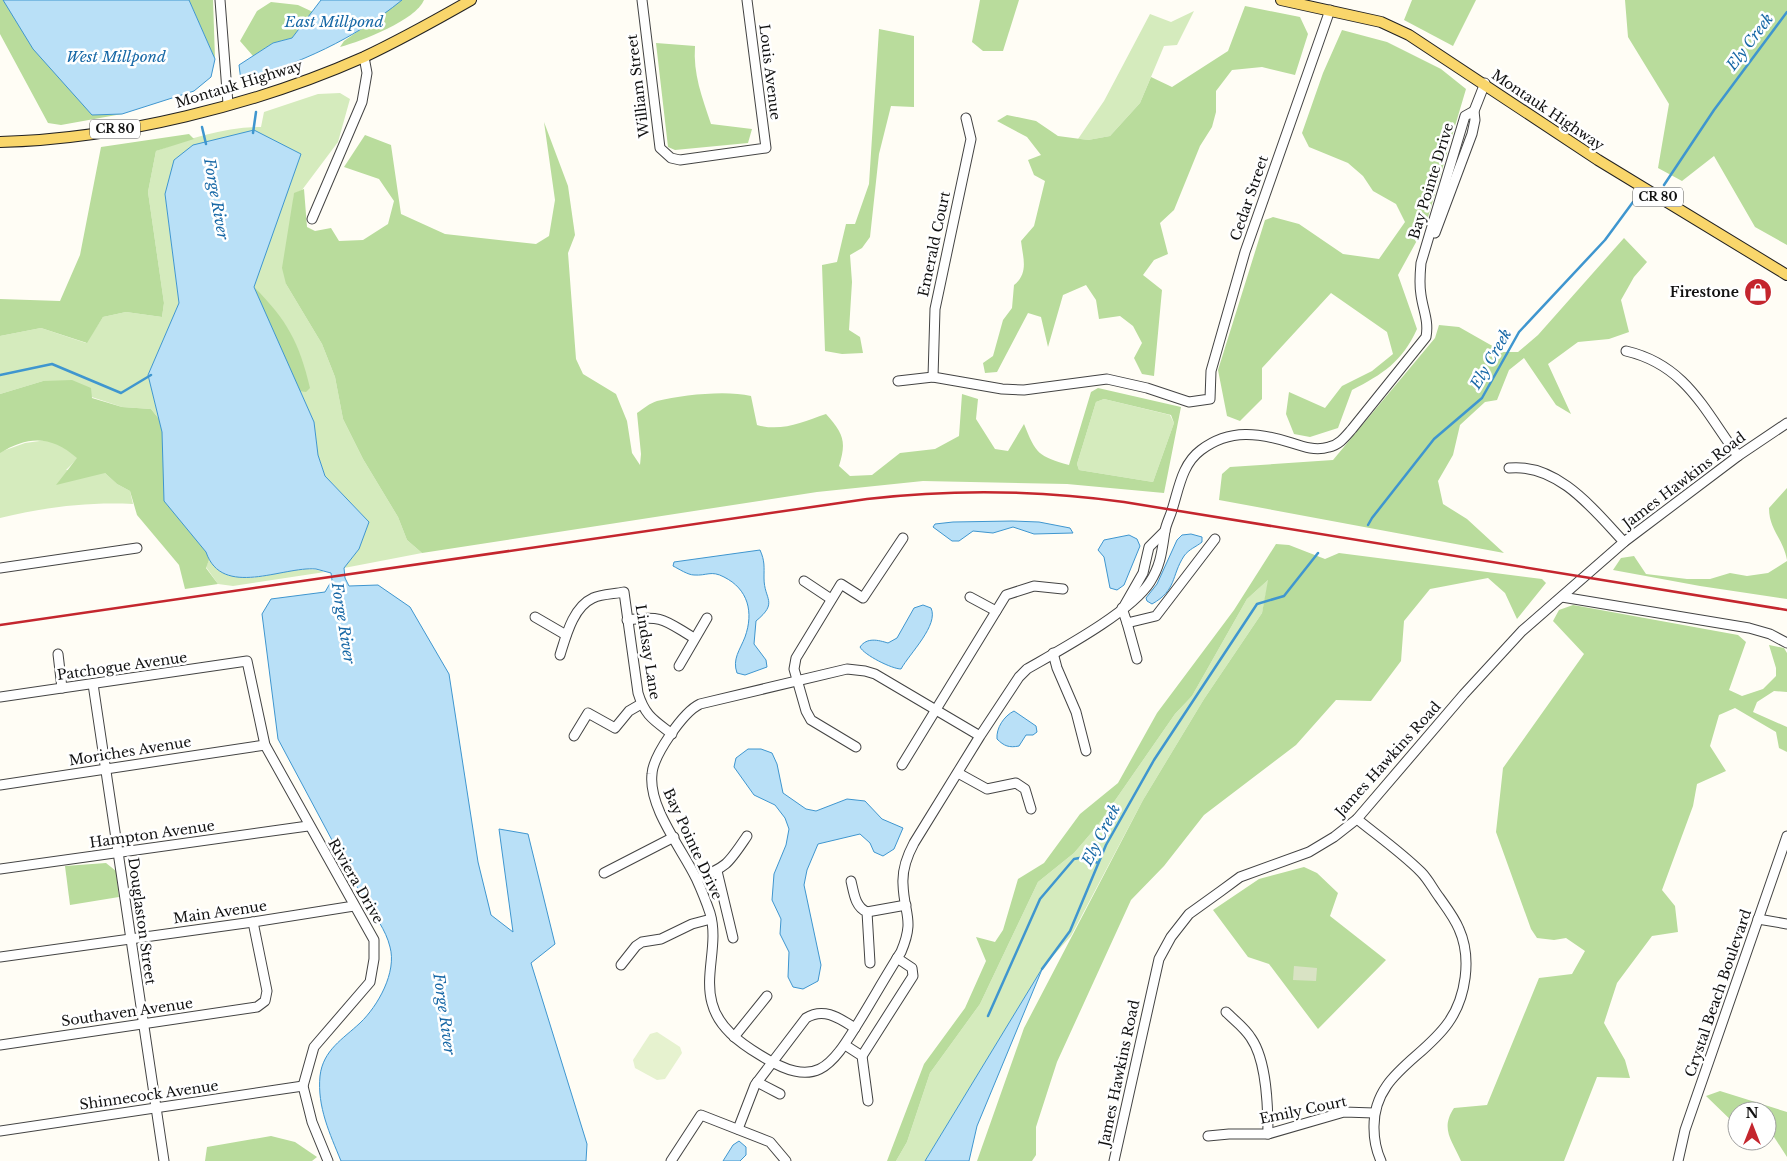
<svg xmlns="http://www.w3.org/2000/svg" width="1787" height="1161" viewBox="0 0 1787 1161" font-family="'Libre Baskerville',serif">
	<rect width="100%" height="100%" fill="#fffdf5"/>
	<g fill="#d5ebbd">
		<path d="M1194 11 1177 45 1164 46 1140 103 1110 136 1088 140 1078 139 1104 101 1150 14 1171 22Z"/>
		<path d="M340 93 350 99 338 142 302 190 294 194 286 284 322 344 335 377 343 419 363 459 398 517 407 540 422 553 344 568 359 549 369 522 325 476 318 455 314 422 254 286 300 154 165 194 179 303 148 375 159 419 151 409 122 407 43 381 0 394V336L41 328 86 343 103 317 126 312 162 317 164 303 148 192 156 151C188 139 226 127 261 127L264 112 318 94Z"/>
		<path d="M1104 399 1170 415 1174 423 1153 482 1079 470 1077 464 1096 402Z"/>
		<path d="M47 440 63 446 78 458 66 470 105 473 117 484 130 491 133 504C86 502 46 507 0 518V452L25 443Z"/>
		<path d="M209 560C248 599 283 559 325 572L233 586 218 584 206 567Z"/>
		<path d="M1269 579 1262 613 1204 699 1143 800 1071 936 1043 967 925 1161H896L907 1142 930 1073 980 1004 1038 882 1074 853 1098 825 1175 714 1192 696 1247 599Z"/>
	</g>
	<g fill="#b9dc9c" fill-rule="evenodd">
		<path d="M0 0H3L92 115 122 114 61 125 48 123 0 34Z"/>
		<path d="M189 0H213L215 59Z"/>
		<path d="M402 0H424C416 20 362 41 340 47L344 41Z"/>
		<path d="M980 0H1019L1003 51H983L972 42Z"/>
		<path d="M1412 0H1476L1453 46 1404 20Z"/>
		<path d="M1625 0H1787V245L1755 227 1714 156 1682 181 1658 168 1669 104 1628 37Z"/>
		<path d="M271 2 298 5 313 12 292 38 273 43 253 56 240 41 257 11Z"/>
		<path d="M1245 6 1300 17 1308 34 1295 75 1262 67 1232 70 1216 91V112L1212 127 1200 146 1174 210 1160 223 1168 254 1154 260 1143 275 1162 290 1154 376 1142 374 1134 358 1142 343 1133 326 1120 316 1099 319 1096 300 1086 285 1063 295 1048 347 1041 317 1028 313 997 372 985 373 983 363 993 356 1003 320 1012 308 1014 285C1029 273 1023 258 1021 241L1034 226 1045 181 1034 175 1028 160 1041 155 1027 137 997 121 1007 115 1036 121 1058 136 1088 140 1110 136 1140 103 1151 77 1172 87 1228 51Z"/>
		<path d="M879 29 914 36V107L891 106 879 154 870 237 862 248 850 255 852 282 849 330 860 337 863 353 842 354 825 351 822 265 837 262 846 224H855L869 184Z"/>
		<path d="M1342 30 1387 42 1441 69 1466 89 1426 224 1398 275 1417 329C1402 362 1383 374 1352 390L1338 428 1310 437 1294 434 1286 414 1289 392 1325 408 1342 386 1372 371 1393 354 1387 332 1331 293 1262 368V399L1240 421 1227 416 1218 370 1265 220 1273 217 1299 224 1343 254 1379 259 1405 222 1396 204 1373 191 1363 176 1348 163 1309 147 1302 133 1323 73Z"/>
		<path d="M656 43 695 46C693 74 702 97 711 124L752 129 748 143 675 150 668 147Z"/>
		<path d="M544 122 568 186 575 235 568 253 576 359 583 374 616 394 627 421 632 453 640 465 641 454 637 413C643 409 650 403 657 401 683 395 725 390 751 396L757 425C782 432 802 422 826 414 843 433 847 441 839 466L850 476 872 475 900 453 935 449 959 436 962 394 978 399 976 419 995 449 1008 451 1024 424C1036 454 1038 456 1069 465L1091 392 1098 388 1181 407 1164 493 1067 484 923 481 817 492 422 553 407 540 398 517 363 459 343 419 335 377 322 344 286 284 282 268 294 193 304 189 307 227 315 231 331 228 339 241 363 240 388 224 394 201 379 179 344 167 365 135 391 145 401 214 445 234 536 244 549 236 555 200ZM1104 399 1171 415 1174 423 1153 482 1079 470 1077 464 1096 402Z"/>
		<path d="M189 134 194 139 156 151 148 192 164 303 162 317 126 312 103 317 87 343 41 328 0 336V299L60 301 80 255 101 147Z"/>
		<path d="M1624 238 1647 262 1634 277 1621 300 1629 332 1609 339 1578 342 1548 364 1571 414 1556 405 1524 358 1509 370 1497 400 1485 402 1460 425 1453 455 1438 481 1443 504 1467 519 1504 553 1219 500 1222 474 1230 467 1333 460 1435 338 1439 325 1459 327 1503 352H1518L1538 335Z"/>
		<path d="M254 287C287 320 299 342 310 388L306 392 299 391Z"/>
		<path d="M72 380 91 388 92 398 122 407 151 409 159 419 162 432 165 501 207 552 209 560 206 568 218 584 185 589 179 565 137 515 130 491 117 484 105 473 56 485 77 458C52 436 29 435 0 453V394L43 381Z"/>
		<path d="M1787 488V560C1783 538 1769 530 1769 508Z"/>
		<path d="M1276 544 1289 545 1325 559 1339 553 1542 579 1546 583 1517 619 1505 593 1488 578 1430 589 1404 621 1401 661 1371 701 1336 700 1296 745 1204 815 1164 866 1131 900 1057 1062 1036 1127V1155L1032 1161H977L1024 1028 1143 800 1204 699 1262 613 1268 580 1247 599 1192 696 1175 714 1098 825 1074 853 1038 882 980 1004 930 1073 907 1142 896 1161H887L924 1064 965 1008 986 961 976 937 995 942 1003 930 1018 879 1044 863 1080 814 1118 783 1157 713 1234 610Z"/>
		<path d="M1634 556 1646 574 1687 579H1710L1730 573 1747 576 1768 573 1787 561V599L1700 586 1613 570 1621 558Z"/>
		<path d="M1573 605 1738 635 1746 642 1729 690 1742 696 1763 689 1776 676V668L1769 645 1784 648 1787 653V692L1774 691 1757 702 1753 712 1787 727V752L1779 748 1776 732 1735 708 1719 715 1710 746 1726 771 1697 784 1693 806 1662 890 1675 906 1678 932 1652 936 1617 983 1604 1023 1625 1060 1630 1078 1597 1077 1564 1161H1461C1452 1140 1440 1129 1454 1108L1487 1105 1539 978 1572 974 1585 951 1566 938 1554 940 1537 938 1531 929 1496 832 1503 768 1584 654 1553 621 1559 610Z"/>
		<path d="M106 863 116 871 119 897 70 905 65 866Z"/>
		<path d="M1304 867 1317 873 1338 893 1330 916 1386 960 1318 1029 1269 964 1248 957 1213 910 1259 879Z"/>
		<path d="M1720 1091 1787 1112V1157L1767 1126V1111H1737V1126L1706 1096Z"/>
		<path d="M271 1136 295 1142 317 1157 312 1161H205L207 1147Z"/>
	</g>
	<path fill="#d9e3c4" d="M1294 966 1317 968 1316 981 1293 980Z"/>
	<path fill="#e6f2cf" d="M657 1032 680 1047 682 1053 665 1079 657 1080 635 1068 633 1060 650 1034Z"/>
	<g fill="#b9e0f7" stroke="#3f96cf">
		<path d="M3 0H189L215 59 211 77 194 91 122 114 92 115 33 49Z"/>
		<path d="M321 0H402C353 40 300 63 241 81L239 65 273 43 292 38Z"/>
		<path d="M254 130 301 154 254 287 314 422 318 455 325 476 369 522 359 549 344 568 345 578 349 586 378 585 410 607 449 674 478 862 491 915 513 932 499 829 528 834 555 944 531 963 587 1144 586 1161H341C330 1134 317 1107 320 1076 323 1050 343 1039 360 1023 378 1006 397 972 390 947 386 930 374 914 364 900L278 739 262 614 271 599 325 592 332 580 331 573C326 572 321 570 316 569 283 566 222 599 206 552L164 501 162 432 148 375 179 303 165 194 174 160 193 145Z"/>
		<path d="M1012 521 1039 522 1070 528 1073 533 1034 534 1013 527 993 533 973 531 959 541H952L933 527 935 524 953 522Z"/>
		<path d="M1191 534 1202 537V542C1196 547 1189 549 1184 556 1171 576 1177 590 1152 604L1147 601 1146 598 1157 584 1177 540 1182 535Z"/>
		<path d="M1129 535 1137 539 1140 546 1124 585 1117 590 1110 588 1104 557 1098 550 1104 540Z"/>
		<path d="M760 550C765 561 764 567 764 578 764 600 779 602 756 621L754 644 766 660 767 667 745 675 737 673C732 659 740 650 745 637 754 612 748 589 724 577 711 570 707 576 694 575 688 575 679 569 673 566L674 562Z"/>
		<path d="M923 605 931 608C939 625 910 653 901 669 892 669 864 655 860 647 867 637 878 640 888 643L897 638 914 608Z"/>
		<path d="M1014 711 1036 726 1037 732 1033 735H1026L1019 746C1009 748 1004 746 997 739 996 728 1004 716 1014 711Z"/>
		<path d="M748 749H761L772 753 777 764 783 793 806 809 816 811 847 799 865 801 882 819 903 828 894 849 883 856 874 852 870 843 860 834 818 844 807 870 804 885 821 965 818 981 803 989 793 987 788 977 789 952 780 934 781 919 772 900 774 874 786 845 789 829 785 818 775 805 754 795 734 767 736 758Z"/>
		<path d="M1043 967 977 1126 969 1161H925Z"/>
		<path d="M739 1141 746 1147V1155L740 1161H723L733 1145Z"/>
	</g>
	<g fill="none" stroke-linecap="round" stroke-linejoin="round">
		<g stroke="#3f96cf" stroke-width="2.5">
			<path d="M260 81 263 73"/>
			<path d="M202 127 206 144"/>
			<path d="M253 133 256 112"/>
			<path d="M1664 185 1714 110 1787 12"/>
			<path d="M0 375 52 364 121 393 151 375"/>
			<path d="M1368 525 1372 518 1434 439 1482 398 1519 332 1605 240 1633 202"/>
			<path d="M1042 969 1070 931 1106 845 1154 760 1257 604 1284 596 1318 553"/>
			<path d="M988 1016 1040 899 1074 859 1085 857 1098 863"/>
		</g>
		<g stroke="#444" stroke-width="11">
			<g id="minor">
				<path d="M220 0 228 104"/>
				<path d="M642 0 660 148 671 158 680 160 766 148 747 0"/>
				<path d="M312 219 362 102 367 73 364 57"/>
				<path d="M1435 233 1472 134 1475 120 1474 111 1485 83"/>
				<path d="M1626 351C1686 365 1704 410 1738 456"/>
				<path d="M933 377 935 309 971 139 966 118"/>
				<path d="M898 381 933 377 1002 389 1024 390 1107 379 1147 388 1189 402 1210 399 1211 371 1245 252 1330 10"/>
				<path d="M1509 468C1558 463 1594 510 1624 542"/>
				<path d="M0 568 137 548"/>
				<path d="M804 581 831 599"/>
				<path d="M970 597 996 611"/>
				<path d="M1562 597 1749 628 1770 634 1787 643"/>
				<path d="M1122 608 1127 623 1156 616 1215 539"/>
				<path d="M1123 608 1143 573 1149 547 1165 531"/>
				<path d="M535 617 566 635"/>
				<path d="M627 620C664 615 664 620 694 638"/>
				<path d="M1127 623 1137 659"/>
				<path d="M1053 653 1057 668 1076 712 1086 751"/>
				<path d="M58 654 62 688"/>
				<path d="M560 655C566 636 573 607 593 598 601 594 615 594 624 592L638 693C645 716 654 720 672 734"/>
				<path d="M679 666 707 618"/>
				<path d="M93 684 164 1161"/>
				<path d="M0 697 247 661 265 745 374 940V959L370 982 314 1047 303 1086 312 1122 328 1161"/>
				<path d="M574 736 588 713 615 728 629 711 641 704"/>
				<path d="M980 736 875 674 865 671 847 669 700 704C683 712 653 756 652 774 648 807 682 849 696 878 701 889 706 901 710 913 719 943 704 974 712 1003 718 1027 740 1043 760 1055 816 1090 830 1069 860 1020 874 997 887 974 901 952 915 919 904 915 903 884 902 869 907 856 914 843L980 736 1019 677 1027 669C1060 650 1131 612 1150 582 1161 565 1162 550 1165 531 1166 524 1170 517 1172 510 1179 488 1182 464 1201 450 1230 428 1260 433 1292 443 1304 447 1316 451 1329 447 1339 445 1345 437 1352 429L1426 337C1429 321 1423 310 1421 295 1419 284 1420 274 1421 263L1465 116 1474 111"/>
				<path d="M856 747 811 720 806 711 794 669 796 658 841 584 863 598 903 538"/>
				<path d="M902 765 1006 595 1034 586 1063 589"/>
				<path d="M958 773 987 789 1016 783 1025 789 1031 809"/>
				<path d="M0 785 265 745"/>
				<path d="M1357 819C1378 836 1402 853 1421 872 1428 879 1433 889 1439 897 1446 907 1454 917 1459 929 1472 958 1466 998 1448 1023 1422 1060 1373 1075 1374 1128 1374 1139 1376 1150 1381 1161"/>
				<path d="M0 869 308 826"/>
				<path d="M717 871 733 938"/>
				<path d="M604 873 674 837"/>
				<path d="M697 879C728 866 728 864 747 836"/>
				<path d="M851 881C854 893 855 907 867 912L870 963"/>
				<path d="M867 912 906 905"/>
				<path d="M1758 919 1787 924"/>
				<path d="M0 957 253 922 354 906"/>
				<path d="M621 965 636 946 642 942 661 939 692 924 711 919"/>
				<path d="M1226 1012C1234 1020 1245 1028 1251 1038 1267 1061 1268 1107 1268 1134"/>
				<path d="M734 1037 767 996"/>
				<path d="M0 1045 257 1007 265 1001 267 991 253 922"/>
				<path d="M845 1045 862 1056 868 1101"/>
				<path d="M862 1056 913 976 912 968 897 958"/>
				<path d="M757 1082 780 1094"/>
				<path d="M738 1129 755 1085 806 1018C824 1007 839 1018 855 1028"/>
				<path d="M0 1131 303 1086"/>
				<path d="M1208 1136 1229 1134H1268L1344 1112 1374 1113"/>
				<path d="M671 1161 701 1115 770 1142 786 1161"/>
				<path d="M1114 1161 1159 959 1171 937 1189 914 1221 891 1240 877 1309 852 1334 837 1357 819 1464 694 1522 631 1624 542 1738 456 1787 423"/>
				<path d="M1678 1161 1685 1130 1787 836"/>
			</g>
		</g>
		<g stroke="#222" stroke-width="12">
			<g id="major">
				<path d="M1281 0 1381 22 1409 35 1598 160 1787 275"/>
				<path d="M0 142C118 139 256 105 364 57 400 40 436 20 471 0"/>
			</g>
		</g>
		<use href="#minor" stroke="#fff" stroke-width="9"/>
		<use href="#major" stroke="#f9d66b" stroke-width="10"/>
		<path stroke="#c4262e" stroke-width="2.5" d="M0 625 867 499C953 489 1038 490 1124 502L1787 610"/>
	</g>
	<defs>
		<g id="shop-disc" transform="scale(1.4375)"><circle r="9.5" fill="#c4262e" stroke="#fff"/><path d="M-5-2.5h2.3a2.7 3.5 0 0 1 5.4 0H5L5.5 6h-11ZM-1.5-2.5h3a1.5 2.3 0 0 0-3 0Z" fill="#fff"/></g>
	</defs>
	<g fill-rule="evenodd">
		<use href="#shop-disc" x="1758" y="292"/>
	</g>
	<g text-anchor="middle" stroke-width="5" stroke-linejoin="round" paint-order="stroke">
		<g fill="#fff" stroke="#585858" stroke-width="1">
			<rect x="90" y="119.5" width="50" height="19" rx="4"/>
			<rect x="1633" y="187.5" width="50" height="19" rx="4"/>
		</g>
		<g font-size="12" font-weight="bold" fill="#111">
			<text x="115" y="133">CR 80</text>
			<text x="1658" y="201">CR 80</text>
		</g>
		<g font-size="14" fill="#111" stroke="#fff">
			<text transform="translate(770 72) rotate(83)" y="5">Louis Avenue</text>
			<text transform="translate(239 84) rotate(-17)" y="5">Montauk Highway</text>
			<text transform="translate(638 86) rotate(-97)" y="5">William Street</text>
			<text transform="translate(1548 110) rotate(34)" y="5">Montauk Highway</text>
			<text transform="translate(1431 181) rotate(-73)" y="5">Bay Pointe Drive</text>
			<text transform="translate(1249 198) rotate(-71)" y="5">Cedar Street</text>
			<text transform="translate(934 244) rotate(-78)" y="5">Emerald Court</text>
			<text transform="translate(1684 480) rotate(-37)" y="5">James Hawkins Road</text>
			<text transform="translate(648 652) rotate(81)" y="5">Lindsay Lane</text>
			<text transform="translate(122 666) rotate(-8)" y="5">Patchogue Avenue</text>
			<text transform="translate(130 751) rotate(-9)" y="5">Moriches Avenue</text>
			<text transform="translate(1388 759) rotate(-48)" y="5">James Hawkins Road</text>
			<text transform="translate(152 834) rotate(-8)" y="5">Hampton Avenue</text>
			<text transform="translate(693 844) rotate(65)" y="5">Bay Pointe Drive</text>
			<text transform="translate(356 881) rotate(60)" y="5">Riviera Drive</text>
			<text transform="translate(220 912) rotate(-8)" y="5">Main Avenue</text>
			<text transform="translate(142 921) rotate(82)" y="5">Douglaston Street</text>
			<text transform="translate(1718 993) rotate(-71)" y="5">Crystal Beach Boulevard</text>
			<text transform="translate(127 1012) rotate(-8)" y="5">Southaven Avenue</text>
			<text transform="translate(1119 1073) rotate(-78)" y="5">James Hawkins Road</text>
			<text transform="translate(149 1095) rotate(-8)" y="5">Shinnecock Avenue</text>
			<text transform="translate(1303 1110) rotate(-12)" y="5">Emily Court</text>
		</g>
		<g font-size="14" font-weight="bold" fill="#111" stroke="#fff" text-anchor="end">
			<text x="1739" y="297">Firestone</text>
		</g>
		<g font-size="15" font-style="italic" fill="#1768a6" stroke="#fff">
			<text x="334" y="27">East Millpond</text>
			<text transform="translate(1750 42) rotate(-53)" y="5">Ely Creek</text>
			<text x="116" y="62">West Millpond</text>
			<text transform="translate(216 199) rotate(80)" y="5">Forge River</text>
			<text transform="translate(1491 359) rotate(-60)" y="5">Ely Creek</text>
			<text transform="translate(343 623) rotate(81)" y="5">Forge River</text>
			<text transform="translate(1101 835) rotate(-63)" y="5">Ely Creek</text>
			<text transform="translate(444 1014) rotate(82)" y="5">Forge River</text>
		</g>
	</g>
	<g transform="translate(1752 1126)"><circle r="24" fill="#ffffff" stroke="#a0a0a0"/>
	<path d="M0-4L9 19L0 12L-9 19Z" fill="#c4262e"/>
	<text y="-8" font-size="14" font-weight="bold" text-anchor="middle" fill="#111111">N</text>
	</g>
</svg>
